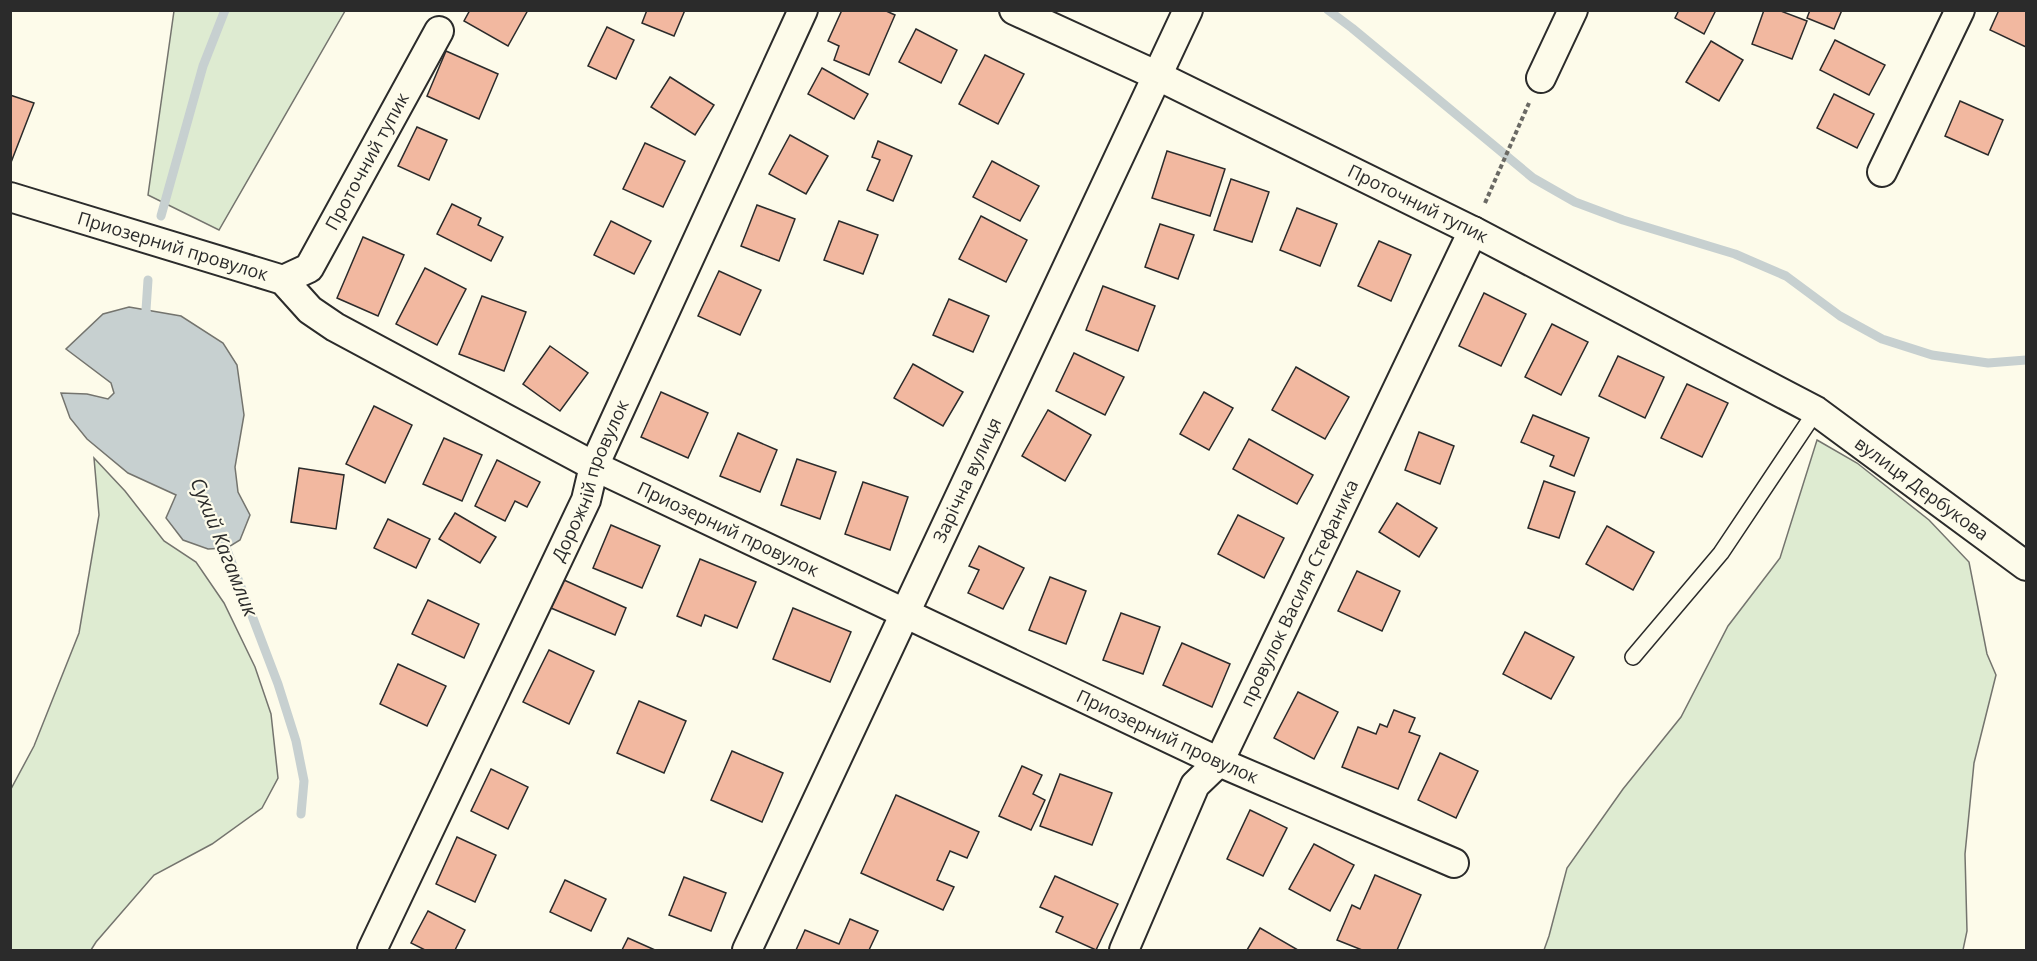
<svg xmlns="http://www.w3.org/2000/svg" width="2037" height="961" viewBox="0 0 2037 961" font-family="'Open Sans',sans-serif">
	<rect width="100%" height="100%" fill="#fdfbea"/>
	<g fill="#deebd1" stroke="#74746e" stroke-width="1.5">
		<path d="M174 11H345L219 230 148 195Z"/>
		<path d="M1817 440 1857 463 1929 520 1969 562 1987 654 1996 675 1974 763 1965 854 1967 931 1963 950H1544L1549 936 1567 868 1623 789 1681 717 1728 626 1780 558Z"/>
		<path d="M94 458 125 491 164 541 196 562 224 603 255 667 271 714 278 778 262 808 212 844 154 875 96 942 91 950H11V789L34 746 79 633 99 515Z"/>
	</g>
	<path fill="#c7d0d0" stroke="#74746e" stroke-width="1.5" d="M129 307 181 316 223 343 237 365 244 415 235 467 238 492 250 515 240 540 227 548 208 549 183 540 166 518 176 495 128 473 87 439 70 418 61 393 87 394 108 399 114 393 111 383 66 349 103 314Z"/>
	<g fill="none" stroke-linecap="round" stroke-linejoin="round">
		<g stroke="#c7d0d0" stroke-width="9">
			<path d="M1328 10 1352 28 1533 178 1575 202 1623 220 1735 254 1786 276 1840 316 1882 339 1932 355 1988 363 2026 360"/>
			<path d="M161 216 203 66 225 10"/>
			<path d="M148 321 146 310 148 280"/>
			<path d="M222 537 278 684 296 741 304 781 301 814"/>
		</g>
	</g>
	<g fill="#f2b8a0" stroke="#2b2b2b" stroke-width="1.5">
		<path d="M470 10H528L508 46 464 21Z"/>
		<path d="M647 10H685L674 36 642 23Z"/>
		<path d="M842 10H884L895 15 869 75 834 60 839 46 828 41Z"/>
		<path d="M1679 10H1716L1704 34 1675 18Z"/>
		<path d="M1764 10H1778L1807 21 1792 59 1752 44Z"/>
		<path d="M1810 10H1842L1834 29 1807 18Z"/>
		<path d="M1999 10H2026V47L1990 30Z"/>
		<path d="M607 27 634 40 616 79 588 66Z"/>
		<path d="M916 29 957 50 941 83 899 62Z"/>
		<path d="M1835 40 1885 65 1869 95 1820 70Z"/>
		<path d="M1711 41 1743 60 1719 101 1686 82Z"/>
		<path d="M446 51 498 74 479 119 427 96Z"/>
		<path d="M985 55 1024 74 998 124 959 104Z"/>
		<path d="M822 68 868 94 854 119 808 94Z"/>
		<path d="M670 77 714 105 695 135 651 107Z"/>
		<path d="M1834 94 1874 114 1857 148 1817 128Z"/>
		<path d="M10 95 34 103 10 165Z"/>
		<path d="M1960 101 2003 120 1988 155 1945 136Z"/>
		<path d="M417 127 447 140 429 180 398 166Z"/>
		<path d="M790 135 828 156 806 194 769 174Z"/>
		<path d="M878 141 912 156 893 201 867 190 880 160 872 157Z"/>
		<path d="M645 143 685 161 663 207 623 189Z"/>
		<path d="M1167 151 1225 169 1210 216 1152 198Z"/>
		<path d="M992 161 1039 186 1020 221 973 197Z"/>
		<path d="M1231 179 1269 192 1252 242 1214 230Z"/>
		<path d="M452 204 481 218 478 225 503 237 491 261 437 234Z"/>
		<path d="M757 205 795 219 779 261 741 246Z"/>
		<path d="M1297 208 1337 224 1320 266 1280 250Z"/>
		<path d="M981 216 1027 240 1006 282 959 259Z"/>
		<path d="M611 221 651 241 634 274 594 255Z"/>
		<path d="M839 221 878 235 863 274 824 260Z"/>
		<path d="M1160 224 1194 235 1178 279 1145 267Z"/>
		<path d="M363 237 404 255 378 316 337 298Z"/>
		<path d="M1379 241 1411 255 1391 301 1358 286Z"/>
		<path d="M425 268 466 289 437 345 396 324Z"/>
		<path d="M719 271 761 290 740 335 698 316Z"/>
		<path d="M1103 286 1155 306 1138 351 1086 330Z"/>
		<path d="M1484 293 1526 314 1501 366 1459 346Z"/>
		<path d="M482 296 526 312 504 371 459 354Z"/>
		<path d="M949 299 989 316 973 352 933 335Z"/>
		<path d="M1552 324 1588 342 1561 395 1525 377Z"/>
		<path d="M550 346 588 373 560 411 523 384Z"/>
		<path d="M1074 353 1124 377 1105 415 1056 391Z"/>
		<path d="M1618 356 1664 377 1645 418 1599 396Z"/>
		<path d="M913 364 963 392 943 426 894 398Z"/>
		<path d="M1296 367 1349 397 1325 439 1272 410Z"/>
		<path d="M1687 384 1728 403 1702 457 1661 438Z"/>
		<path d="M661 392 708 413 688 458 641 437Z"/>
		<path d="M1204 392 1233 408 1209 450 1180 434Z"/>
		<path d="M374 406 412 425 385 483 346 464Z"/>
		<path d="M1048 410 1091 435 1065 481 1022 456Z"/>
		<path d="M1533 415 1589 438 1574 476 1550 466 1554 456 1521 442Z"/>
		<path d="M1419 432 1454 446 1440 484 1405 470Z"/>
		<path d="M738 433 777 450 760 492 720 476Z"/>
		<path d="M444 438 482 455 462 501 423 484Z"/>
		<path d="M1249 439 1313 475 1297 504 1233 469Z"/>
		<path d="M797 459 836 472 820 519 781 505Z"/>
		<path d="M497 460 540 482 527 507 515 501 505 521 475 506Z"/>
		<path d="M299 468 344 475 336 529 291 522Z"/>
		<path d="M1544 481 1575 492 1559 538 1528 528Z"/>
		<path d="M863 482 908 497 890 550 845 534Z"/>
		<path d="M1397 503 1437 528 1419 557 1379 532Z"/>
		<path d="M455 513 496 537 480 563 439 539Z"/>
		<path d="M1238 515 1284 538 1264 578 1218 554Z"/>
		<path d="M388 519 430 539 416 568 374 548Z"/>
		<path d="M611 525 660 546 642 588 593 568Z"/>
		<path d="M1607 526 1654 552 1633 590 1586 564Z"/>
		<path d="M979 546 1024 568 1003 609 968 593 979 570 969 566Z"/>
		<path d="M700 559 756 582 737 628 705 615 701 626 677 616Z"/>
		<path d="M1357 571 1400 591 1382 631 1338 611Z"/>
		<path d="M1050 577 1086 591 1066 644 1029 630Z"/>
		<path d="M564 580 626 608 615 635 551 608Z"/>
		<path d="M428 600 479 624 464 658 412 634Z"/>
		<path d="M793 608 851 632 830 682 773 659Z"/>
		<path d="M1121 613 1160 627 1143 674 1103 660Z"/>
		<path d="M1525 632 1574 657 1551 699 1503 674Z"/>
		<path d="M1182 643 1230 664 1212 707 1163 685Z"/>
		<path d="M549 650 594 671 569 724 523 702Z"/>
		<path d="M398 664 446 686 427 726 380 704Z"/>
		<path d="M1298 692 1338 712 1314 759 1274 738Z"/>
		<path d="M639 701 686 721 664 773 617 753Z"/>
		<path d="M1394 710 1415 718 1409 732 1420 736 1398 789 1342 767 1358 727 1376 734 1380 724 1387 727Z"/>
		<path d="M732 751 783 773 762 822 711 800Z"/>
		<path d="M1440 753 1478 771 1456 818 1418 800Z"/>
		<path d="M1022 766 1042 775 1033 794 1045 800 1031 830 999 816Z"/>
		<path d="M491 769 528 787 508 829 471 811Z"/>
		<path d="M1060 774 1112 793 1092 845 1040 826Z"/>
		<path d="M896 795 979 832 967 858 950 851 937 880 954 887 943 910 861 873Z"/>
		<path d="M1250 810 1287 828 1263 876 1227 859Z"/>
		<path d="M457 837 496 855 475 902 436 884Z"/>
		<path d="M1314 844 1354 865 1330 911 1289 889Z"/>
		<path d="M1375 875 1421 895 1397 950H1362L1337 940 1352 905 1360 909Z"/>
		<path d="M1055 876 1118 904 1096 950 1056 932 1063 917 1040 907Z"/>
		<path d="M684 877 726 893 711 931 669 915Z"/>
		<path d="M565 880 606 899 591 931 550 912Z"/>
		<path d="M428 911 465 930 455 950H425L411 943Z"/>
		<path d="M850 919 878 931 869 950H796L805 930 839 944Z"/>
		<path d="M1260 928 1298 950H1247Z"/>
		<path d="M628 938 655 950H622Z"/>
	</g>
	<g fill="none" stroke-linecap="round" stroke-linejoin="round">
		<g stroke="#2b2b2b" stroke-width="18">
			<path id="lane" d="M1633 657 1721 553 1816 411"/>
		</g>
		<g stroke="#2b2b2b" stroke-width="32">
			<g id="street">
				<path id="s1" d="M1014 10 1158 76 1473 231 1816 411 2026 566"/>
				<path d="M1541 78 1573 10"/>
				<path d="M1882 172 1960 10"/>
				<path id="s2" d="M10 197 283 280 310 310 335 327 594 466 1219 762 1454 863"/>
				<path id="s3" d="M283 280 309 268 439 31"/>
				<path id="s4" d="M372 950 586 500 594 466 803 10"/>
				<path id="s5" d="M747 950 1188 10"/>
				<path id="s6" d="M1124 950 1195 785 1219 762 1473 231"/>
			</g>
		</g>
		<path stroke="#6a6964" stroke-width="4" stroke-dasharray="4.5 3" stroke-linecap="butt" d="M1485 203 1529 103"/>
		<use href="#lane" stroke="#fdfbea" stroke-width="15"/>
		<use href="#street" stroke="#fdfbea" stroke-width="28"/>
	</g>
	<g text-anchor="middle" stroke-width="4.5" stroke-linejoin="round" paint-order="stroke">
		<g font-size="18" fill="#2b2b2b" stroke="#fdfbea">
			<text dy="6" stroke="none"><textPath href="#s3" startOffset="150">Проточний тупик</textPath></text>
			<text dy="6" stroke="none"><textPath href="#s1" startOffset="448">Проточний тупик</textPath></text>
			<text dy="6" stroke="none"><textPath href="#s2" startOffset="170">Приозерний провулок</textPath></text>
			<text dy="6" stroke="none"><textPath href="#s5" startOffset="519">Зарічна вулиця</textPath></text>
			<text dy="6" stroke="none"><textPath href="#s4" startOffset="518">Дорожній провулок</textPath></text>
			<text dy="6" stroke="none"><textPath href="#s1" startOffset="1028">вулиця Дербукова</textPath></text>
			<text dy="6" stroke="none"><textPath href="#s2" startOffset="798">Приозерний провулок</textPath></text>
			<text dy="6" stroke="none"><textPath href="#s6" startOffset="400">провулок Василя Стефаника</textPath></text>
			<text dy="6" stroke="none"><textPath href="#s2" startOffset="1284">Приозерний провулок</textPath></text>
		</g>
		<g font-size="20" font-style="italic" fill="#2b2b2b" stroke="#fdfbea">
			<text transform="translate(224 547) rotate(68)" y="7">Сухий Кагамлик</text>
		</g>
	</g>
	<rect width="2037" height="961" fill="none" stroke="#2b2b2b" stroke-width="24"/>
</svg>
